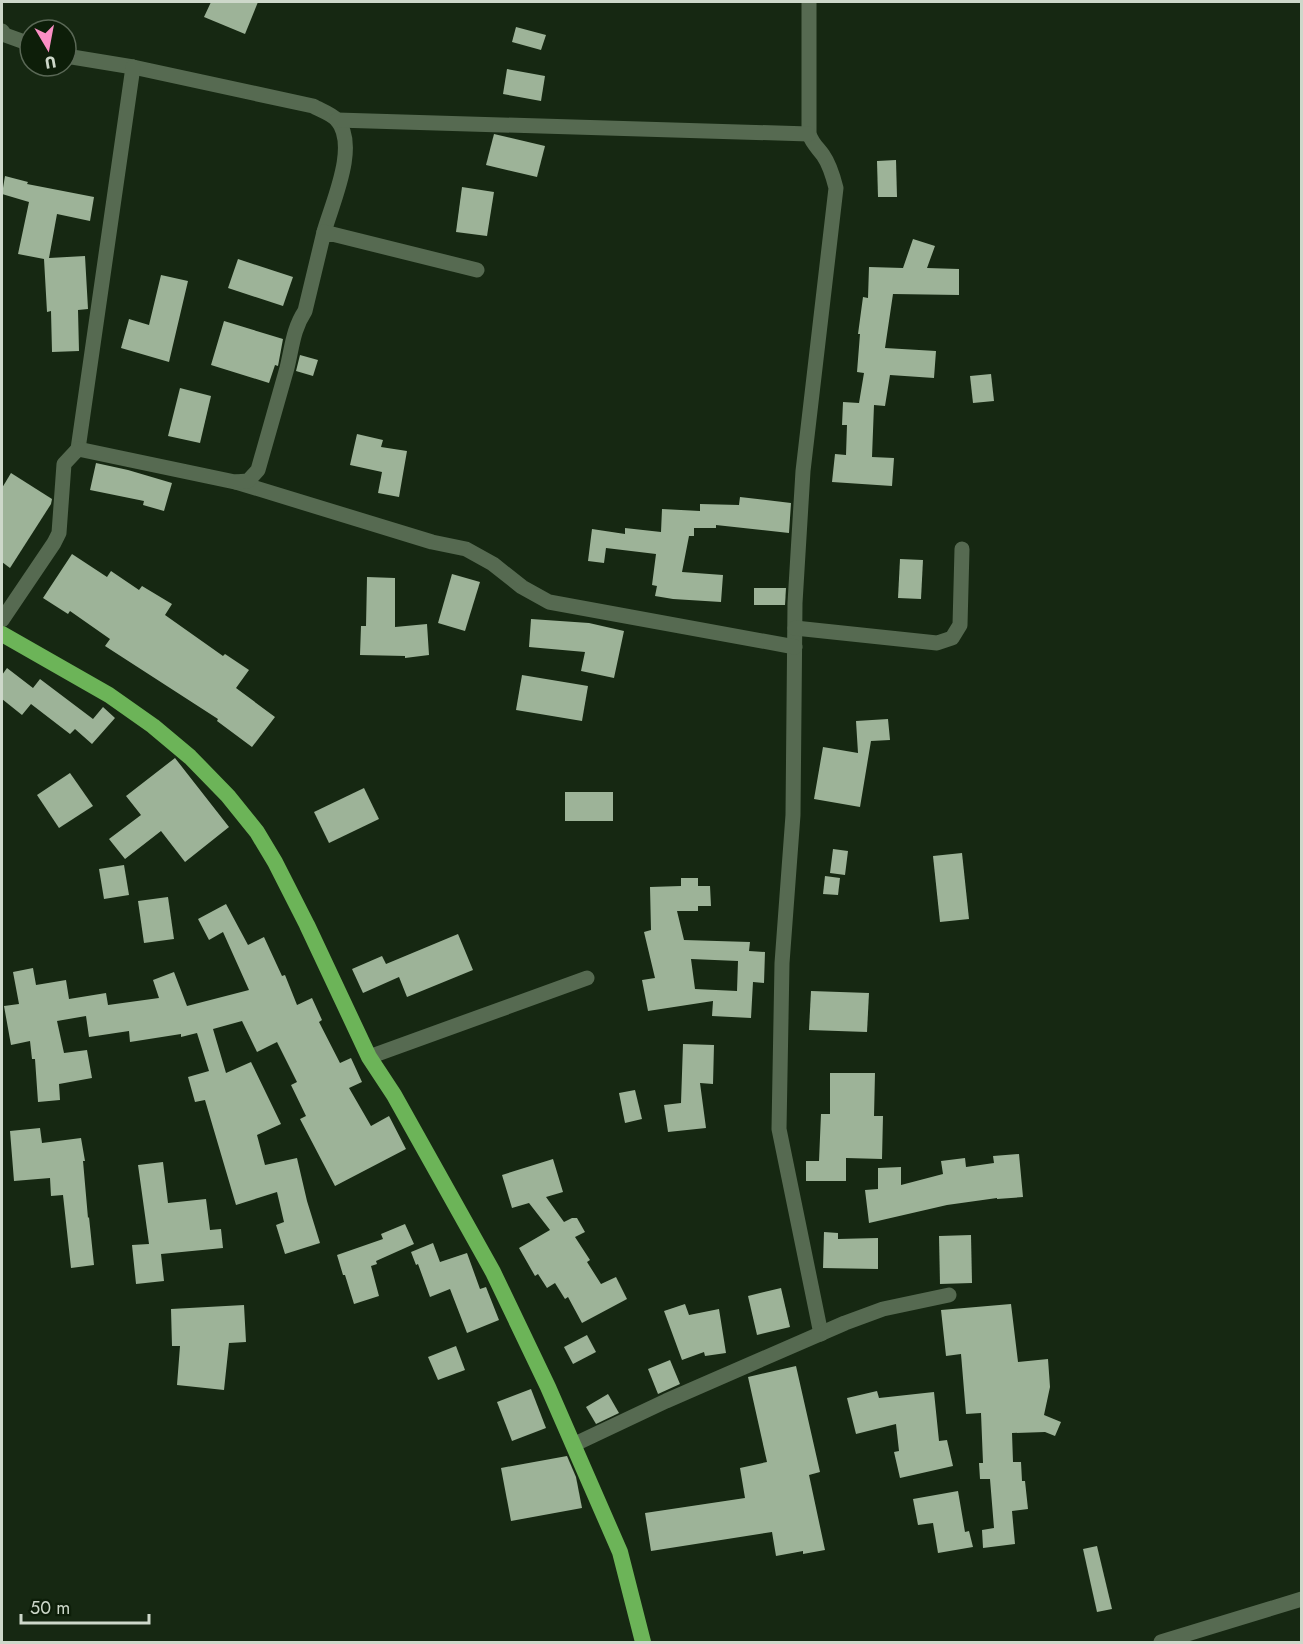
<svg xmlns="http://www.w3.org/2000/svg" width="1303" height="1644" viewBox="0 0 1303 1644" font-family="Jost,sans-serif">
	<rect width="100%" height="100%" fill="#162812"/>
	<g fill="#9db398" fill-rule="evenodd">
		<path d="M211 2H258L245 34 204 17Z"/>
		<path d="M516 27 546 35 541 50 512 42Z"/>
		<path d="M507 69 545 76 541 101 503 94Z"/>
		<path d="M494 134 545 146 537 177 486 165Z"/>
		<path d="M896 160 897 197H878L877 161Z"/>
		<path d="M5 176 28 182 27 184 94 197 90 221 57 214 49 258 85 256 88 309 78 310 79 351 52 352 51 311 47 312 44 259 18 254 29 202 2 194Z"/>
		<path d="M462 187 494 192 487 236 456 232Z"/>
		<path d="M913 239 935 246 927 268 959 269V295L893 294 885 348 936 351 934 378 890 375 885 406 874 405 872 457 894 458 892 486 832 482 835 454 846 455 847 425H842L843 402 859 403 864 373 857 372 860 334H858L863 297 868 298 869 267 903 268Z"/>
		<path d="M238 259 293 277 283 306 228 288Z"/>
		<path d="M161 275 188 281 169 362 121 348 129 319 149 325Z"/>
		<path d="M224 321 283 339 278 366 275 365 269 383 211 365Z"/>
		<path d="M300 355 318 360 313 376 296 371Z"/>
		<path d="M991 374 994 401 973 403 970 376Z"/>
		<path d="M180 388 211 396 200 443 168 436Z"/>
		<path d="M357 434 383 440 381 447 407 451 399 497 378 493 382 472 350 465Z"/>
		<path d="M96 463 128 470 172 483 164 511 143 505 144 501 90 490Z"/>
		<path d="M11 473 52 499 51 504 10 568 2 562V488Z"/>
		<path d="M740 497 791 503 789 533 716 525V528H694V536H689L682 572 723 575 721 602 673 599 655 596 657 586 652 585 656 554 606 548 604 563 588 561 592 529 625 534V528L661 532 662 509 700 511V504L739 505Z"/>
		<path d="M72 554 107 577 111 571 139 590 142 586 172 604 165 615 223 656 225 654 249 670 236 688 275 717 252 747 217 721 218 719 105 646 110 639 70 611 68 614 43 598Z"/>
		<path d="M900 559 923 560 921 599 898 598Z"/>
		<path d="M452 574 480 582 465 631 438 623Z"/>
		<path d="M367 577 395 578V627L427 624 429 655 405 658V656L360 655 361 626H366Z"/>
		<path d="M754 588H786L785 605H754Z"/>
		<path d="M531 619 589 623 624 631 614 678 581 671 585 652 529 647Z"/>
		<path d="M7 668 33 688 40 679 93 719 103 707 115 718 92 744 75 729 70 734 31 704 22 715 2 699V675Z"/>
		<path d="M522 675 588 686 582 721 516 710Z"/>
		<path d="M888 719 890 740 871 741 860 807 814 799 823 747 858 753 856 721Z"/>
		<path d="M175 758 229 827 185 862 161 831 125 859 109 839 141 815 126 796Z"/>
		<path d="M70 773 93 806 59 828 37 795Z"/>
		<path d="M364 788 379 819 329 843 314 812Z"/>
		<rect x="565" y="792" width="48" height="29"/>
		<path d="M833 849 848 851 845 875 830 873Z"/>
		<path d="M962 853 969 919 940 922 933 856Z"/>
		<path d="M124 865 129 895 104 899 99 869Z"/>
		<path d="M825 876 840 878 838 895 823 894Z"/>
		<path d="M681 878H698V886H710L711 906H698V911H677L684 940 750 942 749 951 765 952 764 983 753 982 751 1018 712 1016 713 1001 648 1011 642 980 655 978 644 932 651 930 650 887 681 886ZM691 959 738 961 737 991 695 989Z"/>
		<path d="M168 897 174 939 144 943 138 901Z"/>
		<path d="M226 904 248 945 264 937 282 976 285 975 297 1005 312 998 322 1020 319 1022 340 1063 351 1058 362 1082 349 1088 371 1126 389 1116 406 1149 335 1186 300 1119 306 1116 291 1085 297 1082 277 1042 257 1052 242 1021 213 1029 226 1073 251 1062 281 1124 257 1135 265 1165 297 1158 307 1201 320 1243 285 1254 276 1225 284 1222 277 1192 236 1205 205 1100 195 1102 188 1077 209 1071 197 1033 181 1037V1034L130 1042 129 1031 89 1037 86 1016 57 1021 64 1053 87 1050 92 1078 59 1084 60 1100 38 1102 35 1059H32L30 1041 11 1045 4 1006 19 1004 13 972 33 968 36 985 66 980 69 999 106 993 108 1005 159 998 153 980 174 972 187 1006 249 990 223 932 209 940 198 919Z"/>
		<path d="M458 934 473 970 407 997 399 977 363 993 352 969 382 956 386 964Z"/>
		<path d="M811 991 869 993 867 1032 809 1030Z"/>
		<path d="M683 1044 714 1045 713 1084 700 1083 706 1128 668 1132 664 1105 681 1103Z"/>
		<path d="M830 1073H875L874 1116H883L882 1159 846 1158V1181H806V1161H819L821 1114H830Z"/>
		<path d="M635 1090 642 1119 625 1123 619 1093Z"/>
		<path d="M40 1128 42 1143 81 1138 85 1161H83L88 1218 89 1217 94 1265 71 1268 63 1195 51 1196 50 1178 14 1181 10 1131Z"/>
		<path d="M1019 1154 1023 1197 997 1199V1198L947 1205 869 1223 865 1190 878 1189V1168L901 1167V1185L943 1174 941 1161 965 1158 966 1167 994 1163 993 1156Z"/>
		<path d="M553 1159 563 1192 546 1197 564 1222 572 1218H577L585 1232 575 1237 590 1260 587 1262 601 1284 616 1277 627 1299 582 1323 568 1297 565 1299 555 1283 547 1288 538 1274 535 1276 519 1248 550 1230 529 1203 512 1208 502 1175Z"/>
		<path d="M163 1162 168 1203 206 1199 210 1230 221 1229 223 1248 161 1254 164 1281 136 1284 132 1245 149 1244 138 1165Z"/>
		<path d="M405 1224 414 1244 376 1261 377 1264 371 1266 379 1296 354 1304 345 1275H343L337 1255 383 1239 381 1234Z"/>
		<path d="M824 1232 838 1233V1239L878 1238V1269L823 1268Z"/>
		<path d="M971 1235 972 1283 940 1284 939 1236Z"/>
		<path d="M433 1243 440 1262 467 1253 480 1289 486 1287 499 1320 467 1333 450 1289 430 1297 418 1264 416 1265 411 1252Z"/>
		<path d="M781 1288 790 1327 757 1335 748 1296Z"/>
		<path d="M685 1304 689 1315 719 1309 726 1353 705 1356 704 1352 682 1360 664 1311Z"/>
		<path d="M1011 1304 1018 1362 1048 1359 1050 1387 1044 1415 1061 1422 1055 1436 1045 1432 1012 1433 1013 1462H1021L1022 1481H1025L1028 1509 1012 1511 1015 1544 983 1548 982 1530 994 1528 990 1479H980L979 1463H983L981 1413 966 1414 961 1354 946 1356 941 1310Z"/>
		<path d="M244 1305 246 1342 229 1343 224 1390 177 1385 180 1346H172L171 1309Z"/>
		<path d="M587 1335 596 1352 573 1364 564 1347Z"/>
		<path d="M456 1346 465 1370 438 1380 428 1357Z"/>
		<path d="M670 1360 680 1384 658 1394 648 1369Z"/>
		<path d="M796 1366 820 1472 809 1475 825 1550 803 1554V1551L776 1556 772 1532 651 1551 645 1513 745 1498 740 1468 767 1462 748 1377Z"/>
		<path d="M531 1389 546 1428 512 1441 497 1402Z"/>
		<path d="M877 1391 879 1398 934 1392 939 1441 947 1440 953 1466 900 1478 894 1452 899 1451 896 1424 856 1434 847 1398Z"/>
		<path d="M608 1394 619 1413 596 1424 586 1407Z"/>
		<path d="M567 1456 576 1477 582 1508 511 1521 501 1468Z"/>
		<path d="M958 1491 965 1532 969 1531 973 1547 938 1553 933 1523 918 1525 913 1499Z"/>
		<path d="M1097 1546 1112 1609 1097 1612 1083 1549Z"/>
	</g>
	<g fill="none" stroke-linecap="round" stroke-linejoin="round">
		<g stroke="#566a51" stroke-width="15">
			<path d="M809 2V134C812 143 817 147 823 155 830 165 833 176 836 188L803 471 795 603 793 815 782 963 779 1129 821 1334"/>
			<path d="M2 31 5 35 30 44"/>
			<path d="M66 56 133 67 313 106C320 110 332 114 337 120 359 146 332 203 324 232"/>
			<path d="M337 120 809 134"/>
			<path d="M78 449 133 67"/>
			<path d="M236 482 432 542 466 549 493 564 522 587 549 602 795 647"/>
			<path d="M2 620 54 543 59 533 64 464 78 449 235 482 248 481 258 470C268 436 277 402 287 368 292 348 293 329 305 311L324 232 477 270"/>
			<path d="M795 628 937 643 952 638 960 625 962 549"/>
			<path d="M369 1057 587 978"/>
			<path d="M575 1444 666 1401 845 1323 883 1309 949 1295"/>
			<path d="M1161 1642 1302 1599"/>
		</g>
		<path stroke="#6cb458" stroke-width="16" d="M2 634 109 695 153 726 190 757 228 796 257 832 275 862 307 925 369 1057 394 1095 493 1272 548 1387 620 1552 643 1642"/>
	</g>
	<rect width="1303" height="1644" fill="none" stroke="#cdd8ca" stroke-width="6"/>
	<g transform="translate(48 48) rotate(170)"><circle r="28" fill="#0d1e09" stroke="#5a6856" stroke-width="1.5"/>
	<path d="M0-4.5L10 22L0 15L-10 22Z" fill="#fb8fc5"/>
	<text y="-9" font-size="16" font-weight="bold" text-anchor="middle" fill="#cdd8ca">U</text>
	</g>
	<path d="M21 1614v9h128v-9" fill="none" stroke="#cdd8ca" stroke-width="3"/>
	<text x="30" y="1614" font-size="18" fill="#cdd8ca" stroke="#0d1e09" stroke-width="4.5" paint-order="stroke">50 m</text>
</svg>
